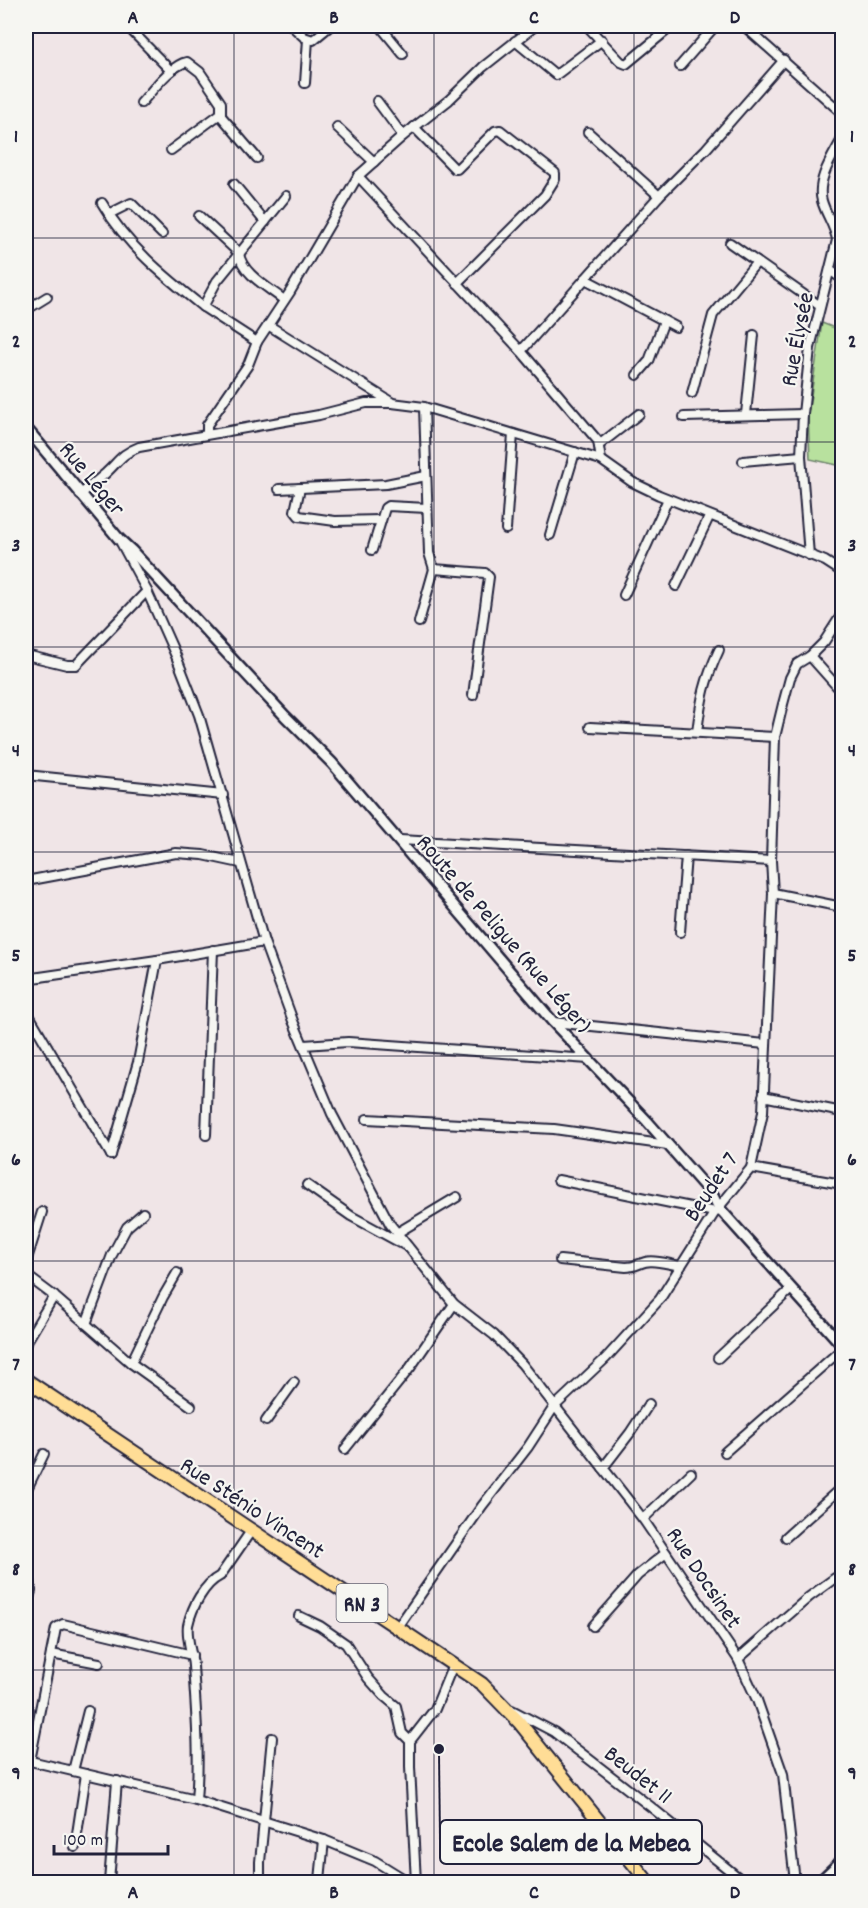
<svg xmlns="http://www.w3.org/2000/svg" width="868" height="1908" viewBox="0 0 868 1908" font-family="Dekko,sans-serif">
	<rect width="100%" height="100%" fill="#f0e5e7"/>
	<filter id="ink" filterUnits="userSpaceOnUse"><feTurbulence type="fractalNoise" baseFrequency=".0167" numOctaves="2"/><feDisplacementMap in="SourceGraphic" scale="12" xChannelSelector="R" yChannelSelector="G"/><feConvolveMatrix kernelMatrix="1 2 1 2 8 2 1 2 1" color-interpolation-filters="sRGB"/></filter>
	<g filter="url(#ink)">
		<path fill="#b8e19e" stroke="#6d826c" stroke-width="1.5" d="M822 323 842 331V466L810 459 808 415Z"/>
		<g fill="none" stroke-linecap="round" stroke-linejoin="round">
			<g stroke="#22223b" stroke-width="12">
				<g id="minor">
					<path d="M127 26 171 71"/>
					<path d="M292 26 304 37 313 40 330 26"/>
					<path d="M380 26 403 54"/>
					<path d="M587 26 621 62 626 64 672 26"/>
					<path d="M744 26 842 113"/>
					<path d="M515 41 556 75 602 40"/>
					<path d="M680 66 715 26"/>
					<path d="M305 83 308 39"/>
					<path d="M377 101 403 136"/>
					<path d="M141 103C152 91 171 65 187 62L200 72 221 103V116L257 158"/>
					<path d="M337 127 374 162"/>
					<path d="M414 127 455 169H457L495 131 500 130 555 173V179L545 195 457 283"/>
					<path d="M588 132 659 196"/>
					<path d="M171 150 220 114"/>
					<path d="M358 176 521 351 598 441 601 460"/>
					<path d="M234 184 265 222"/>
					<path d="M102 203C127 246 164 276 203 307"/>
					<path d="M109 214 131 203 162 234"/>
					<path d="M199 216 239 253C241 273 269 288 284 300"/>
					<path d="M833 225 842 215"/>
					<path d="M730 243 820 306"/>
					<path d="M830 270 842 279"/>
					<path d="M585 279 676 327"/>
					<path d="M26 310 47 297"/>
					<path d="M268 325 391 402"/>
					<path d="M257 342 290 292 358 176 403 136 449 100 483 67 535 26"/>
					<path d="M521 351 659 196 706 149 784 60"/>
					<path d="M637 375 649 361 664 321"/>
					<path d="M692 393 713 315 757 262"/>
					<path d="M424 407 429 553 434 569 485 573 489 577 473 695"/>
					<path d="M746 414 754 335"/>
					<path d="M684 417 803 414"/>
					<path d="M207 434V425L248 365 257 342 203 307 217 281 286 196"/>
					<path d="M26 444 32 436"/>
					<path d="M599 445 639 414"/>
					<path d="M743 461 801 456"/>
					<path d="M300 488 295 511 299 516 335 521 381 520"/>
					<path d="M279 489 386 484 426 476"/>
					<path d="M80 495C89 487 98 480 106 473 119 461 121 454 139 447L319 415 366 403H392L424 407 601 460 632 482 659 495 825 561 842 572"/>
					<path d="M506 529 513 434"/>
					<path d="M550 535 575 452"/>
					<path d="M120 541 147 591 176 656 199 715 264 942 293 1021 332 1114 390 1224 454 1304 494 1335 522 1364 643 1519 738 1659 757 1700 783 1774 795 1882"/>
					<path d="M372 550 385 508 388 506 427 508"/>
					<path d="M809 555 801 456 803 414 810 348 837 240C835 226 826 215 822 201 816 180 833 156 842 139"/>
					<path d="M676 586 709 517"/>
					<path d="M624 595 668 499"/>
					<path d="M419 622 434 569"/>
					<path d="M26 655 67 665H76L147 591"/>
					<path d="M810 656 842 692"/>
					<path d="M590 727 775 737"/>
					<path d="M697 732C701 699 705 680 719 650"/>
					<path d="M26 775 223 795"/>
					<path d="M400 840 771 861"/>
					<path d="M26 881 176 853 203 855 240 863"/>
					<path d="M773 893 842 907"/>
					<path d="M680 932 686 856"/>
					<path d="M26 979 157 960 264 942"/>
					<path d="M26 1010 111 1155"/>
					<path d="M553 1022 765 1044"/>
					<path d="M304 1045 348 1042 589 1059"/>
					<path d="M763 1096 842 1112"/>
					<path d="M367 1119 554 1129 668 1145"/>
					<path d="M206 1135 213 950"/>
					<path d="M111 1155 138 1062 157 960"/>
					<path d="M751 1168 842 1184"/>
					<path d="M558 1180 715 1212"/>
					<path d="M307 1185 351 1216 408 1247"/>
					<path d="M397 1233 457 1197"/>
					<path d="M560 1260 626 1267C634 1267 638 1264 645 1262 655 1259 671 1265 681 1266"/>
					<path d="M26 1262 42 1212"/>
					<path d="M26 1275 54 1296 131 1363 163 1297 177 1273"/>
					<path d="M86 1324 112 1255 127 1227 143 1213"/>
					<path d="M26 1343 54 1296"/>
					<path d="M718 1358 791 1289"/>
					<path d="M131 1363 191 1406"/>
					<path d="M266 1421 294 1382"/>
					<path d="M345 1449 410 1368 454 1304"/>
					<path d="M725 1452 842 1349"/>
					<path d="M603 1468 630 1433 649 1404"/>
					<path d="M26 1491 44 1454"/>
					<path d="M643 1519 691 1473"/>
					<path d="M786 1537 842 1487"/>
					<path d="M26 1608 31 1591 30 1580"/>
					<path d="M299 1616 320 1626 346 1644 368 1678 384 1696 396 1706 402 1733 410 1741"/>
					<path d="M593 1626 638 1575 666 1553"/>
					<path d="M398 1627 482 1506 528 1447 554 1407 606 1358 660 1299 715 1212 751 1168 763 1112 773 893 771 861 775 737 783 704 790 678 797 664 810 656 824 642 842 614"/>
					<path d="M51 1654 99 1663"/>
					<path d="M738 1659 809 1597 835 1578H842"/>
					<path d="M512 1710 554 1732 651 1807 744 1882"/>
					<path d="M26 1760 196 1800 324 1840 375 1861 409 1882"/>
					<path d="M30 1761 56 1628 63 1624 192 1655"/>
					<path d="M73 1771 88 1711"/>
					<path d="M196 1800C200 1756 196 1710 193 1666 192 1653 186 1637 188 1625 192 1607 204 1584 220 1576L251 1531"/>
					<path d="M75 1847 86 1774"/>
					<path d="M320 1880 324 1840"/>
					<path d="M109 1882 117 1781"/>
					<path d="M260 1882V1862L272 1738"/>
					<path d="M416 1882 410 1767V1741L435 1709 453 1665"/>
				</g>
			</g>
			<g stroke="#22223b" stroke-width="14">
				<path id="tertiary" d="M26 428 119 539 132 551 285 716 332 763 553 1022 647 1121 713 1196 719 1208 842 1345"/>
			</g>
			<g stroke="#22223b" stroke-width="15">
				<path id="secondary" d="M820 1882 842 1861"/>
			</g>
			<g stroke="#22223b" stroke-width="16">
				<path id="primary" d="M26 1380 482 1684 519 1722 648 1882"/>
			</g>
			<use href="#minor" stroke="#f6f6f2" stroke-width="8"/>
			<use href="#tertiary" stroke="#f6f6f2" stroke-width="9"/>
			<use href="#secondary" stroke="#f6f6f2" stroke-width="10"/>
			<use href="#primary" stroke="#ffdd96" stroke-width="12"/>
		</g>
	</g>
	<path fill="none" stroke="#22223b" stroke-width="1.5" stroke-opacity="0.55" d="M234 26V1882M434 26V1882M634 26V1882M26 238H842M26 442H842M26 647H842M26 852H842M26 1056H842M26 1261H842M26 1466H842M26 1670H842"/>
	<g text-anchor="middle" stroke-width="4.5" stroke-linejoin="round" paint-order="stroke">
		<rect fill="#f6f6f2" stroke="#626272" stroke-width="1.5" x="336.5" y="1584" width="51" height="38" rx="4.5"/>
		<g font-size="22" font-weight="bold" fill="#22223b">
			<text x="362" y="1611">RN 3</text>
		</g>
		<g font-size="24" fill="#22223b" stroke="#f6f6f2">
			<text transform="translate(796 339) rotate(-79)" y="8">Rue Élysée</text>
			<text transform="translate(93 478) rotate(50)" y="8">Rue Léger</text>
			<text transform="translate(505 933) rotate(49)" y="8">Route de Peligue (Rue Léger)</text>
			<text transform="translate(710 1186) rotate(-56)" y="8">Beudet 7</text>
			<text transform="translate(253 1507) rotate(33)" y="8">Rue Sténio Vincent</text>
			<text transform="translate(705 1577) rotate(56)" y="8">Rue Docsinet</text>
			<text transform="translate(639 1774) rotate(38)" y="8">Beudet 11</text>
		</g>
	</g>
	<path fill="none" stroke="#22223b" stroke-width="2" d="M439 1749L440 1842"/>
	<circle fill="#22223b" stroke="#f6f6f2" stroke-width="2" cx="439" cy="1749" r="6"/>
	<rect fill="#f6f6f2" stroke="#22223b" stroke-width="2" x="440" y="1820" width="262" height="44" rx="6"/>
	<g font-size="26" text-anchor="middle" font-weight="bold" fill="#22223b">
		<text x="571" y="1851">Ecole Salem de la Mebea</text>
	</g>
	<rect width="868" height="1908" fill="none" stroke="#f6f6f2" stroke-width="66"/>
	<path d="M54 1845v9h114v-9" fill="none" stroke="#22223b" stroke-width="3"/>
	<text x="63" y="1845" font-size="18" fill="#22223b" stroke="#f6f6f2" stroke-width="4.5" paint-order="stroke">100 m</text>
	<rect x="33" y="33" width="802" height="1842" fill="none" stroke="#22223b" stroke-width="2"/>
	<g font-size="20" text-anchor="middle" font-weight="bold" fill="#22223b">
		<text x="133" y="23">A</text>
		<text x="334" y="23">B</text>
		<text x="534" y="23">C</text>
		<text x="735" y="23">D</text>
		<text x="16" y="142">1</text>
		<text x="852" y="142">1</text>
		<text x="16" y="347">2</text>
		<text x="852" y="347">2</text>
		<text x="16" y="551">3</text>
		<text x="852" y="551">3</text>
		<text x="16" y="756">4</text>
		<text x="852" y="756">4</text>
		<text x="16" y="961">5</text>
		<text x="852" y="961">5</text>
		<text x="16" y="1165">6</text>
		<text x="852" y="1165">6</text>
		<text x="16" y="1370">7</text>
		<text x="852" y="1370">7</text>
		<text x="16" y="1575">8</text>
		<text x="852" y="1575">8</text>
		<text x="16" y="1779">9</text>
		<text x="852" y="1779">9</text>
		<text x="133" y="1898">A</text>
		<text x="334" y="1898">B</text>
		<text x="534" y="1898">C</text>
		<text x="735" y="1898">D</text>
	</g>
</svg>
